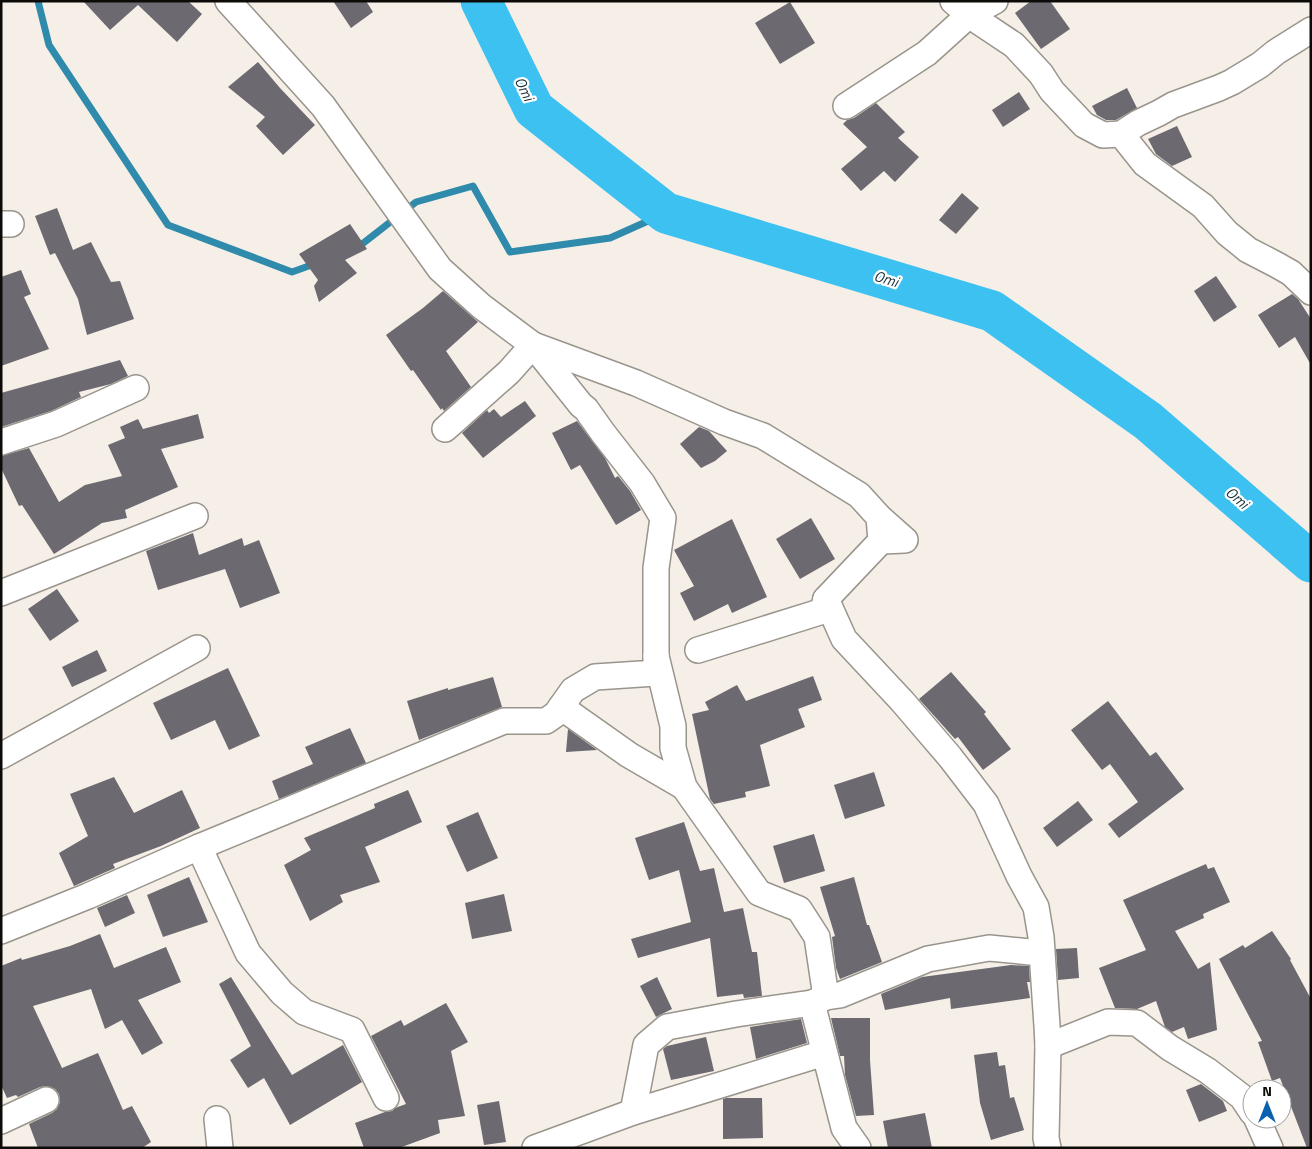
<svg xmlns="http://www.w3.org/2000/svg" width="1312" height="1149" viewBox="0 0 1312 1149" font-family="'Titillium Web',sans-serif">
	<rect width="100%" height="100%" fill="#f5efe7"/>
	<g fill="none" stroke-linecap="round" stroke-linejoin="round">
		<g stroke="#2f8aab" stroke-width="7">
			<path d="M38 1 49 45 168 225 292 272 317 263"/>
			<path d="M357 248 416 202 473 186 510 252 610 238 666 213"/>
		</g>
		<path stroke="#3dc1f1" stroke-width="41" d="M481 1 534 109 666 213 992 311 1148 421 1311 562"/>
	</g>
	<g fill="#6c6970">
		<path d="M83 1H188L202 14 177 42 138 5 110 30Z"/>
		<path d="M333 1H366L373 12 351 28Z"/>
		<path d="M1031 1H1050L1070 29 1041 49 1015 13Z"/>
		<path d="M790 2 815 43 780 64 755 23Z"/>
		<path d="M258 62 280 88 315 125 283 155 256 126 265 117 228 87Z"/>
		<path d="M1127 88 1137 108 1116 120H1106L1097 115 1092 106Z"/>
		<path d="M1019 92 1030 109 1003 127 992 110Z"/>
		<path d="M876 103 905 132 898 138 919 157 895 182 884 171 861 191 841 169 867 147 843 124 847 120 854 118Z"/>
		<path d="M1177 126 1192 157 1172 166 1156 154 1148 139Z"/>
		<path d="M962 193 979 208 956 234 939 220Z"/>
		<path d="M57 208 73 250 91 242 111 282 120 281 134 319 87 335 78 299 55 253 50 255 35 216Z"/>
		<path d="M350 224 367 249 345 260 357 273 319 302 314 286 318 280 299 254Z"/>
		<path d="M21 270 31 294 24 297 49 349 1 366V277Z"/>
		<path d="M1216 276 1237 307 1214 322 1194 291Z"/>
		<path d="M443 291 478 322 446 351 471 387 444 411 442 408 441 410 413 370 411 371 386 335 423 308Z"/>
		<path d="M1292 294 1298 299 1311 319V365L1295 337 1279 348 1258 315Z"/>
		<path d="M120 360 128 376 111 384 79 392 81 397 51 411 1 427V393Z"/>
		<path d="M525 401 536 416 483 458 462 433 487 410 489 413 494 409 501 417Z"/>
		<path d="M198 414 204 438 161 449 178 487 125 510 127 518 102 523 54 554 22 505 19 506 1 468V456L29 448 59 502 85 485 122 476 108 445 125 438 120 427 138 419 143 429Z"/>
		<path d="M577 421 605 458 615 478 618 476 630 491 641 510 616 525 580 465 571 470 552 433Z"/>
		<path d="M699 427 709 431 727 451 715 461 701 468 680 444Z"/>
		<path d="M811 518 835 559 800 579 776 539Z"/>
		<path d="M732 519 767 597 732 613 728 604 694 621 680 593 694 586 674 550Z"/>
		<path d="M193 533 199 555 242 538 244 546 259 540 280 593 240 608 225 569 158 590 146 551Z"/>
		<path d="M57 589 79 621 50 641 28 609Z"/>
		<path d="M97 650 107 671 72 687 62 667Z"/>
		<path d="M228 668 260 736 229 750 215 720 171 740 153 703Z"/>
		<path d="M951 672 986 712 984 714 1011 749 983 770 958 737 955 739 919 699Z"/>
		<path d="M813 676 822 700 798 709 805 727 760 745 770 786 745 792 746 797 714 804 710 799 692 714 709 710 705 702 737 685 746 701Z"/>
		<path d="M493 677 502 707 419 740 407 701 448 688V690Z"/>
		<path d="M1108 701 1150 756 1156 752 1184 789 1119 838 1108 824 1138 802 1110 764 1102 770 1071 730Z"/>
		<path d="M350 728 366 763 279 799 272 781 313 764 305 747Z"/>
		<path d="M568 729 597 750 566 752Z"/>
		<path d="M874 772 885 806 845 819 834 785Z"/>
		<path d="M114 777 134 813 182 790 200 828 161 846 113 864 115 868 74 886 59 853 88 836 70 794Z"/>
		<path d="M408 790 422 822 365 847 380 882 340 895 343 902 310 921 284 865 311 850 304 838 375 808 374 804Z"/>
		<path d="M1078 801 1093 820 1057 847 1043 828Z"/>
		<path d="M478 812 498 858 467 872 446 826Z"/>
		<path d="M684 822 700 871 714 868 724 912 743 908 752 952H757L762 996 744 998 743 994 717 997 710 938 638 958 631 939 691 922 679 870 649 880 635 838Z"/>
		<path d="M814 834 825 871 784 883 773 846Z"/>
		<path d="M1206 864 1208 869 1214 867 1230 902 1203 914 1204 918 1175 931 1198 969 1210 962 1217 1030 1188 1039 1184 1027 1172 1032 1165 1027 1156 1001 1137 1009 1115 1008 1099 968 1146 950 1123 900Z"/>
		<path d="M189 877 208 922 163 937 147 895Z"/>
		<path d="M854 877 867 925H869L882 962 840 979 836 968 832 937 835 936 820 887Z"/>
		<path d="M504 894 512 931 472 939 465 903Z"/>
		<path d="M127 895 135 913 105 927 97 908Z"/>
		<path d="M1272 931 1291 959 1290 960 1311 999V1148H1307L1280 1078 1272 1081 1258 1042 1262 1041 1219 959 1243 945 1245 948Z"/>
		<path d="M100 934 114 968 166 947 181 982 138 1000 163 1043 142 1055 122 1020 105 1029 91 989 33 1006 62 1068 98 1053 123 1110 132 1106 151 1142 142 1148H38L29 1124 52 1113 57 1109 60 1102 59 1094 55 1089 47 1086 40 1087 18 1097 16 1095 7 1098 1 1085V966L21 958 22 960 70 946Z"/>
		<path d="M1077 948 1079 978 1058 980 1056 949Z"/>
		<path d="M1011 965 1029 966 1030 982H1027L1030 998 951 1009 950 998 885 1010 881 994 922 977Z"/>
		<path d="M231 977 292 1075 343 1045 362 1082 290 1125 264 1078 248 1088 230 1060 251 1046 219 984Z"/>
		<path d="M657 977 672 1009 656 1017 640 986Z"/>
		<path d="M446 1003 468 1042 451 1051 465 1116 438 1120 440 1133 399 1148H364L355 1123 385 1112 392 1111 395 1108 406 1104 371 1036 401 1020 404 1026Z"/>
		<path d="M831 1018H870V1060L874 1115 856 1116 845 1075 844 1056H840Z"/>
		<path d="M801 1019 807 1043 756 1059 750 1027Z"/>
		<path d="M706 1037 714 1071 671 1080 663 1049 667 1046Z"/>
		<path d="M997 1052 999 1066 1005 1065 1010 1098 1014 1097 1024 1130 991 1140 980 1103 974 1055Z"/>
		<path d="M1201 1084 1223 1101 1227 1111 1199 1122 1186 1090Z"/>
		<path d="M726 1098H762L763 1138 723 1139V1099Z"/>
		<path d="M499 1101 506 1142 484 1145 477 1105Z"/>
		<path d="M925 1113 932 1148H888L883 1121Z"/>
	</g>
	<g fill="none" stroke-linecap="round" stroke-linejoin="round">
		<g stroke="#99948c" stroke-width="28">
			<g id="minor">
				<path d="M228 1 323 106 440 269 481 306 533 345 636 383 724 422 763 436 859 495 879 517 881 541 826 599 844 639 902 701 950 757 986 804 1019 876 1036 907 1041 937 1047 1026 1048 1046 1046 1138 1048 1148"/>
				<path d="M953 1 969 15 1014 45 1041 74 1052 91 1084 125 1103 135 1121 134 1138 123 1159 113 1173 105 1219 88 1232 82 1260 65 1276 52 1311 30"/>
				<path d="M846 106 927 53 969 15 995 1"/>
				<path d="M1121 134 1145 164 1203 206 1227 233 1248 250 1277 265 1291 273 1311 292"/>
				<path d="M1 224H11"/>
				<path d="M1 442 56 424 136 388"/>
				<path d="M879 517 905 540 881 541"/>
				<path d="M1 593 195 516"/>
				<path d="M698 650 823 611 826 599"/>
				<path d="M656 656 673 726V748L684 787 759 893 799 909 817 937 826 997"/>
				<path d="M561 707 629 755 684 787"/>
				<path d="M1 756 197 648"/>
				<path d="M199 847 248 953 282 993 304 1012 352 1030 386 1098"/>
				<path d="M1 931 88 896 199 847 504 721H546L556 714 573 690 595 677 656 673V568L663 518 642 483 603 433 586 409 581 405 533 345 509 372 445 429"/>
				<path d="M812 1003 844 1128 858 1148"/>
				<path d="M1048 1046 1108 1022 1137 1023 1170 1048 1208 1071 1242 1097 1252 1112"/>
				<path d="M633 1112 646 1045 667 1027 736 1014 812 1003 826 997 840 995 928 959 989 948 1041 953"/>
				<path d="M217 1119 220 1148"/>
				<path d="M1257 1119 1270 1148"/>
				<path d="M1 1121 46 1100"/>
				<path d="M535 1148 633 1112 824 1053"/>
			</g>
		</g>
		<use href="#minor" stroke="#fff" stroke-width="25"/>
	</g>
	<g text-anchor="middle" stroke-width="4.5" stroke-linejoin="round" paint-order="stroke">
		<g font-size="15" font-style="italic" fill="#20363f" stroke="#fff">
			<text transform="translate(524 89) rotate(64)" y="5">Omi</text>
			<text transform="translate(886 279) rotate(17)" y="5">Omi</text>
			<text transform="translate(1237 498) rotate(41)" y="5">Omi</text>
		</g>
	</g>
	<rect width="1312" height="1149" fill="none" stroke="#0d0b08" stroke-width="5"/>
	<g transform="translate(1267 1104)"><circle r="24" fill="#ffffff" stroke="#9e9d9c"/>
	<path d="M0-4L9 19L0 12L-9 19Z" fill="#0a61af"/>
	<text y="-8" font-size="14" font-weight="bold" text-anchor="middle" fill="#0d0b08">N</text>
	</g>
</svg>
